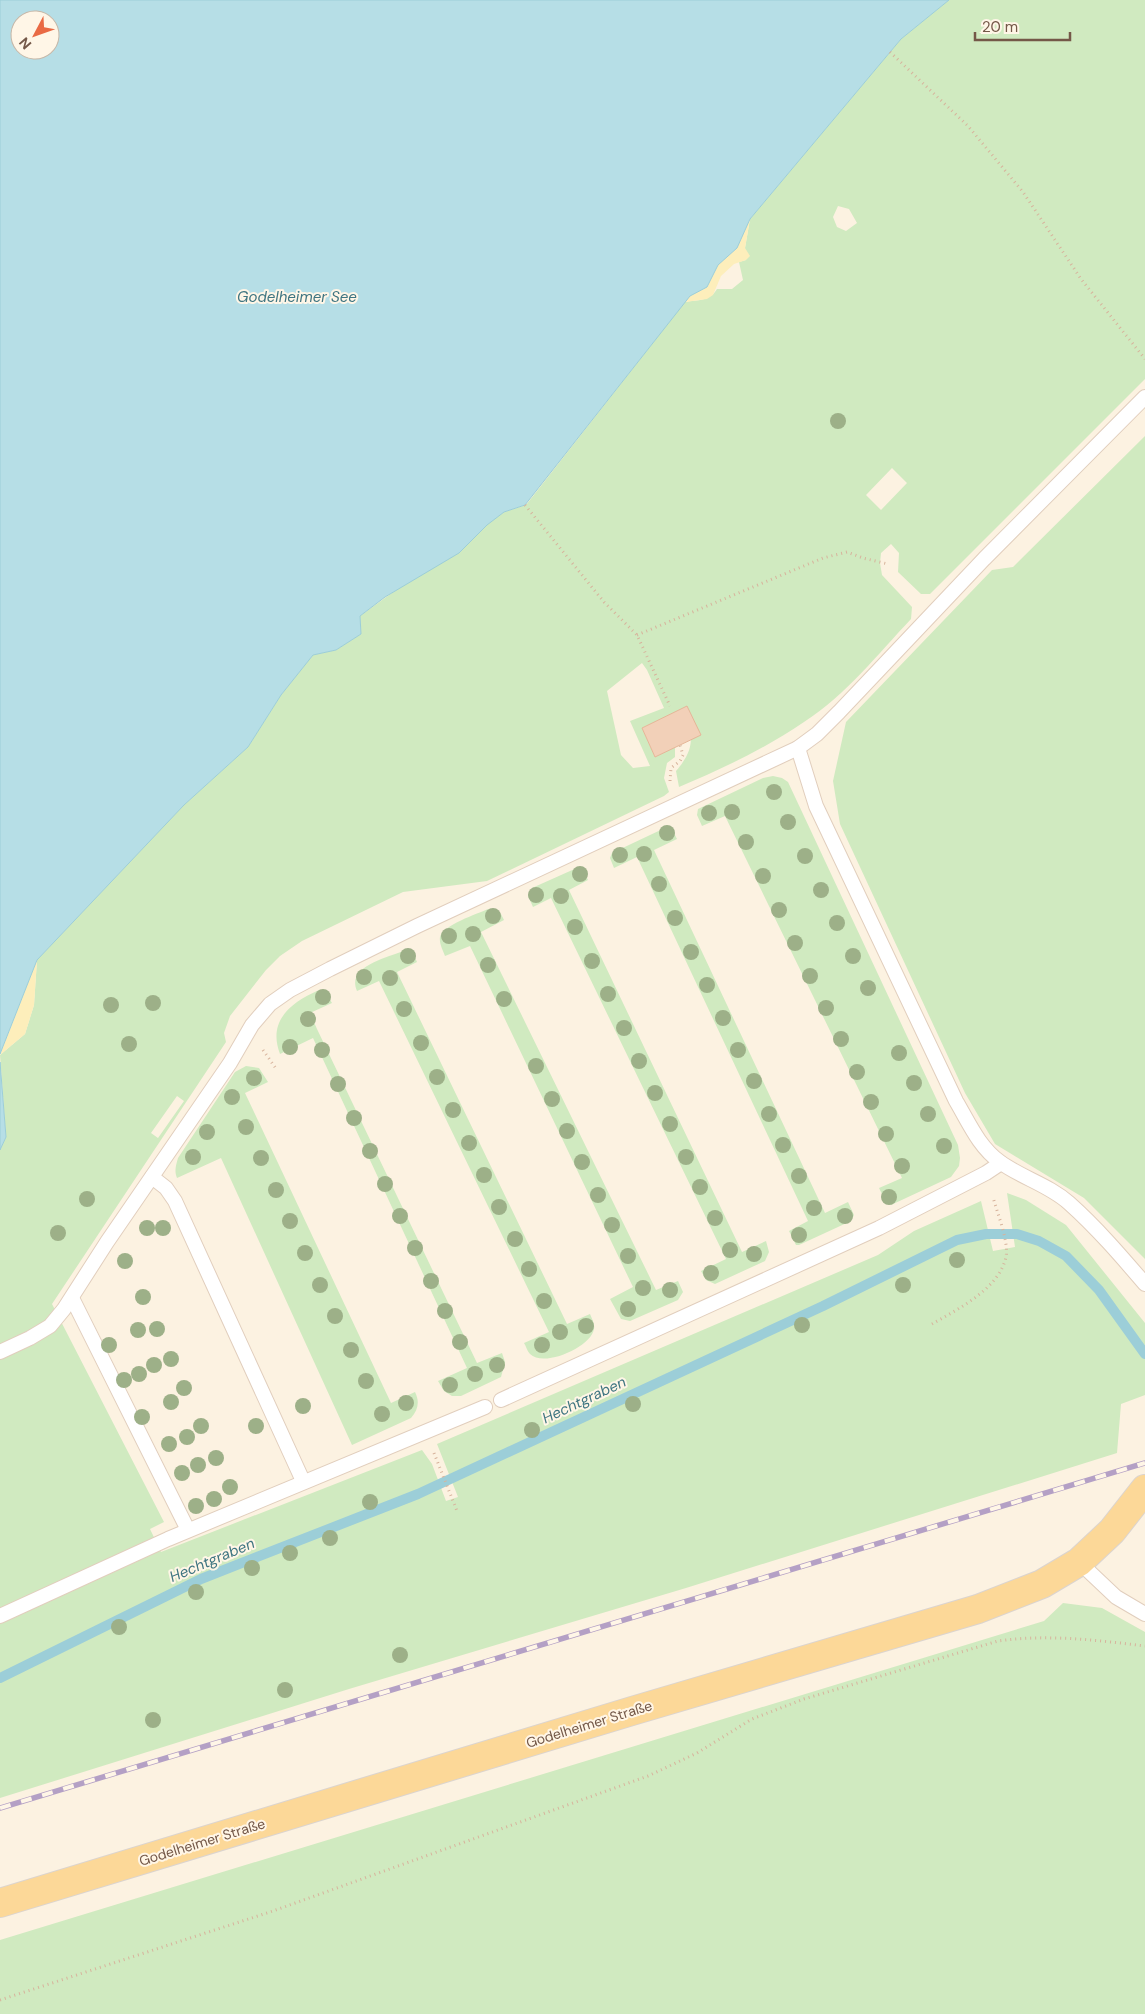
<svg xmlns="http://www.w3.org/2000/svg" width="1145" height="2014" viewBox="0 0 1145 2014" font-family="'DM Sans',sans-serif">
	<rect width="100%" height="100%" fill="#fcf2e1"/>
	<g fill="#d0eac0" fill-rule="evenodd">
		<path d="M949 0H1145V379L930 594H921L898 572 899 553 891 544 881 553 880 563 882 575 912 607 911 619C878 654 846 695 804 722 766 748 722 769 679 787L676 771C697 747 691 736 687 707L642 728 655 757 675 747V757L667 763 664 778 669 792 664 796 487 881 403 892 302 941 280 956 266 970 230 1016 224 1033 226 1042 52 1304 164 1522 150 1529 161 1552 422 1450 432 1464 446 1501 458 1497 437 1444 878 1255 914 1231 981 1201 993 1251 1015 1247 1007 1193 1026 1200 1066 1225 1145 1323V1395L1121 1404 1117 1453 686 1588 349 1689 0 1798V1150L6 1137 0 1055 25 1034 34 1005 37 960 184 805 248 747 281 695 313 655 336 650 361 634 360 616 504 512 526 505 685 302C698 300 710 301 717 289H732L743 280 739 262 746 260 745 248 750 219 901 39ZM838 206 849 209 857 223 846 231 837 227 833 217ZM892 468 907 483 881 510 866 495ZM642 663 647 670 664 708 630 721 650 766 633 768 621 755 607 691ZM177 1096 184 1101 158 1138 151 1133Z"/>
		<path d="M1145 436V1259L1084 1198 995 1144 965 1093 840 824 833 781 846 722 992 570 1013 567Z"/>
		<path d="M773 776 782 778 788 782 958 1145 960 1158 959 1166 951 1177 891 1205 886 1202 879 1188 902 1178 725 816 702 826 697 815 698 809 763 778Z"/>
		<path d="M667 827 672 829 677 839 654 850 825 1213 848 1202 854 1215 851 1221 799 1245H796L789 1231 808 1221 637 857 614 868 610 858 612 853Z"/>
		<path d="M579 867 583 870 588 880 569 890 742 1252 766 1241 769 1252 765 1261 715 1284 706 1280 701 1271 726 1259 551 898 533 907 528 896 532 888Z"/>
		<path d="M488 909 501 914 504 920 481 932 656 1290 678 1281 683 1292 678 1300 630 1321 621 1319 610 1299 633 1287 470 946 445 956C443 950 439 944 440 937 443 925 477 914 488 909Z"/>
		<path d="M403 951C411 951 414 954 417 962L397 972 567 1324 590 1314C592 1319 595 1324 594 1329 591 1347 544 1368 530 1354 527 1351 526 1346 524 1343L549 1332 379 981 357 991C346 967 386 958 403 951Z"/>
		<path d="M319 990 326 993 332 1003 310 1013 317 1029 477 1363 502 1353 505 1362 501 1377 461 1396H452L444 1391 438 1381 467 1368 313 1038 280 1054C267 1020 292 1002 319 990Z"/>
		<path d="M246 1066 259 1068 268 1082 245 1093 391 1403 415 1392C420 1402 418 1410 411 1418L352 1445 221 1158 177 1178C174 1171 176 1165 178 1158L235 1072Z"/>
		<path d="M1063 1603 1102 1608 1145 1632V2014H0V1940L1044 1621Z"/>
	</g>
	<g fill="#fdeebb">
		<path d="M750 219 745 248 750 256 746 260 734 264 721 276 713 295 707 299 685 302 690 296 707 287 718 265 737 248Z"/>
		<path d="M37 960 34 1005 25 1034 0 1055Z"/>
	</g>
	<g fill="#b6dee6" stroke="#9cced8" fill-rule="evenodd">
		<path d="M0 0H949L901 39 750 219 737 248 718 265 707 287 690 296 525 505 504 512 487 525 459 553 385 597 360 616 361 634 336 650 313 655 281 695 248 747 184 805 37 960 0 1054ZM20 20H50V50H20Z"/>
		<path d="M0 1062 6 1137 0 1150Z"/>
	</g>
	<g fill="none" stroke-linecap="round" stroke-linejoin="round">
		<path stroke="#9cced8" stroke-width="10" d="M0 1678 201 1579 418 1494 823 1306 957 1240 986 1234H1017L1039 1241 1066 1256 1099 1290 1145 1354"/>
	</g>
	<path fill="#f2d0b8" stroke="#e5b698" d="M687 706 701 735 655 757 642 728Z"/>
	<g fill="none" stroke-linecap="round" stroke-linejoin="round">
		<g stroke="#e1cebd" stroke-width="16">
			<g id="service">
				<path d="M798 748 816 806 956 1101C969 1123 979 1147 1000 1162 1022 1178 1049 1185 1069 1203 1097 1228 1121 1256 1145 1284"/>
				<path d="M152 1177 166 1188 175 1201 303 1481"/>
				<path d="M72 1298 188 1530"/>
				<path d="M0 1352 30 1338 50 1326 64 1309 107 1242 230 1063 252 1025 270 1004 290 990 330 969 417 926 798 748 817 734 839 712 984 559 1145 397"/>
				<path d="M501 1400 879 1228 986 1173 1001 1163"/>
				<path d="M1079 1562 1116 1597 1145 1614"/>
				<path d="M0 1616 168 1539 485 1407"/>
			</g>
		</g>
		<g stroke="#dbd4cf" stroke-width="30">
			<path id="primary" d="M0 1903 632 1711 978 1609 1042 1584 1079 1562 1112 1531 1145 1489"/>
		</g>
		<g stroke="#d7b39c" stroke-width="3" stroke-dasharray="1 4" stroke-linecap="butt">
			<path d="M890 52 968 126 1023 192 1081 279 1145 359"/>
			<path d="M525 505 604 602 637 635 670 706"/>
			<path d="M637 635 823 558 847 552 863 558 888 564"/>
			<path d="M670 781 671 768 680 761 683 755 680 745"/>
			<path d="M263 1050 277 1070"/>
			<path d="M932 1324C958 1309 999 1289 1006 1257 1009 1241 997 1213 993 1197"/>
			<path d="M434 1453 457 1511"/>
			<path d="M0 2000 273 1911 648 1776 697 1753 752 1719 804 1699 998 1641C1047 1634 1096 1640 1145 1646"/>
		</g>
		<use href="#service" stroke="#fff" stroke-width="14"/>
		<use href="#primary" stroke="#fcd898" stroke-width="28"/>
		<g stroke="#b4a0c5" stroke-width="5.5">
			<path id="rail" d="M0 1808 1145 1463"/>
		</g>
		<use href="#rail" stroke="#fff6e7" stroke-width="4" stroke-dasharray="11" stroke-linecap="butt"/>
	</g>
	<g fill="#9db088">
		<circle cx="838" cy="421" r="8"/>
		<circle cx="774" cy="792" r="8"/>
		<circle cx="732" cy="812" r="8"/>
		<circle cx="709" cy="813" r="8"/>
		<circle cx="788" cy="822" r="8"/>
		<circle cx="667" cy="833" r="8"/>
		<circle cx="746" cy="842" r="8"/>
		<circle cx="644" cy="854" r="8"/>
		<circle cx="620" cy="855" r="8"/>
		<circle cx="805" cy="856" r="8"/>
		<circle cx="580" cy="874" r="8"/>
		<circle cx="763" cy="876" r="8"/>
		<circle cx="659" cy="884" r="8"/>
		<circle cx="821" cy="890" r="8"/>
		<circle cx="536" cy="895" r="8"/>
		<circle cx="561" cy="896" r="8"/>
		<circle cx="779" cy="910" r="8"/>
		<circle cx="493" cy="916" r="8"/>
		<circle cx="675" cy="918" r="8"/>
		<circle cx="837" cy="923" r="8"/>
		<circle cx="575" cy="927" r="8"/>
		<circle cx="473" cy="934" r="8"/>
		<circle cx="449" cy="936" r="8"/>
		<circle cx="795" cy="943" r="8"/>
		<circle cx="691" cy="952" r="8"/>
		<circle cx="408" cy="956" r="8"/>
		<circle cx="853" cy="956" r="8"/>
		<circle cx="592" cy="961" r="8"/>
		<circle cx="488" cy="965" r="8"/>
		<circle cx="810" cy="976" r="8"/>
		<circle cx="364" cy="977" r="8"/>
		<circle cx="390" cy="978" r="8"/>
		<circle cx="707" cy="985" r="8"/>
		<circle cx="868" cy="988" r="8"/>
		<circle cx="608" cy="994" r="8"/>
		<circle cx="323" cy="997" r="8"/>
		<circle cx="504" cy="999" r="8"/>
		<circle cx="153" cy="1003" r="8"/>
		<circle cx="111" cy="1005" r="8"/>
		<circle cx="826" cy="1008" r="8"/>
		<circle cx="404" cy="1009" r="8"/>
		<circle cx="723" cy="1018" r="8"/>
		<circle cx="308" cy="1019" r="8"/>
		<circle cx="624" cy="1028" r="8"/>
		<circle cx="841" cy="1039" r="8"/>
		<circle cx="421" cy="1043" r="8"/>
		<circle cx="129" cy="1044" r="8"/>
		<circle cx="290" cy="1047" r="8"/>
		<circle cx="322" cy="1050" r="8"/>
		<circle cx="738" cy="1050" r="8"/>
		<circle cx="899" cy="1053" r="8"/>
		<circle cx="639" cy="1061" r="8"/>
		<circle cx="536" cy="1066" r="8"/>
		<circle cx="857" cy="1072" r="8"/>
		<circle cx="437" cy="1077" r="8"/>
		<circle cx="254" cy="1078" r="8"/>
		<circle cx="754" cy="1081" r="8"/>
		<circle cx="914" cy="1083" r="8"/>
		<circle cx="338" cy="1084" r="8"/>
		<circle cx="655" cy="1093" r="8"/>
		<circle cx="232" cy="1097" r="8"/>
		<circle cx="552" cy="1099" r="8"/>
		<circle cx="871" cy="1102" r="8"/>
		<circle cx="453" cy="1110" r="8"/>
		<circle cx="769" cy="1114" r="8"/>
		<circle cx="928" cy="1114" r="8"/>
		<circle cx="354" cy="1118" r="8"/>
		<circle cx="670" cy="1124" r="8"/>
		<circle cx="246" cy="1127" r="8"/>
		<circle cx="567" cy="1131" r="8"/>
		<circle cx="207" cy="1132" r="8"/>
		<circle cx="886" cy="1134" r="8"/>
		<circle cx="469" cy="1143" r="8"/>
		<circle cx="783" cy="1145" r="8"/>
		<circle cx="944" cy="1146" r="8"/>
		<circle cx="370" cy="1151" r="8"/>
		<circle cx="193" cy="1157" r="8"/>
		<circle cx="686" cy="1157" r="8"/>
		<circle cx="261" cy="1158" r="8"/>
		<circle cx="582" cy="1162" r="8"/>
		<circle cx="902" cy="1166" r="8"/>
		<circle cx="484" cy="1175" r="8"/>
		<circle cx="799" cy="1176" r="8"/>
		<circle cx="385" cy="1184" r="8"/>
		<circle cx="700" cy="1187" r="8"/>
		<circle cx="276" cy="1190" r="8"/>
		<circle cx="598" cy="1195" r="8"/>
		<circle cx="889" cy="1197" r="8"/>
		<circle cx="87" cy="1199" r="8"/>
		<circle cx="499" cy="1207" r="8"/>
		<circle cx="814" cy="1208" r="8"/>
		<circle cx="400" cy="1216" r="8"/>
		<circle cx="845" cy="1216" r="8"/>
		<circle cx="715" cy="1218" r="8"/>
		<circle cx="290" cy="1221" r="8"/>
		<circle cx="612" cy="1225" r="8"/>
		<circle cx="147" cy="1228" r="8"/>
		<circle cx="163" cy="1228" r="8"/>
		<circle cx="58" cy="1233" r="8"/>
		<circle cx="799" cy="1235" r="8"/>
		<circle cx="515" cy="1239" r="8"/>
		<circle cx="415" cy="1248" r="8"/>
		<circle cx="730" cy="1250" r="8"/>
		<circle cx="305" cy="1253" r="8"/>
		<circle cx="754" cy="1254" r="8"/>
		<circle cx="628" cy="1256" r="8"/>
		<circle cx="957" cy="1260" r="8"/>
		<circle cx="125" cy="1261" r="8"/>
		<circle cx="529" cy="1269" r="8"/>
		<circle cx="711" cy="1273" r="8"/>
		<circle cx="431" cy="1281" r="8"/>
		<circle cx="320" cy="1285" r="8"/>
		<circle cx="903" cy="1285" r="8"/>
		<circle cx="643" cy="1288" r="8"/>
		<circle cx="670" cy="1290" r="8"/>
		<circle cx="143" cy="1297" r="8"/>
		<circle cx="544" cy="1301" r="8"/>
		<circle cx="628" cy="1309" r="8"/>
		<circle cx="445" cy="1311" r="8"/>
		<circle cx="335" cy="1316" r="8"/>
		<circle cx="802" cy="1325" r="8"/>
		<circle cx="586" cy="1326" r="8"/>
		<circle cx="157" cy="1329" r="8"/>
		<circle cx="138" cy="1330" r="8"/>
		<circle cx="560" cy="1332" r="8"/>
		<circle cx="460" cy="1342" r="8"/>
		<circle cx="109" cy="1345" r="8"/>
		<circle cx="542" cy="1345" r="8"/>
		<circle cx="351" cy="1350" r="8"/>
		<circle cx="171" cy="1359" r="8"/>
		<circle cx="154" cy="1365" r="8"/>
		<circle cx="497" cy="1365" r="8"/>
		<circle cx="139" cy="1374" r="8"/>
		<circle cx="475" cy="1374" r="8"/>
		<circle cx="124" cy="1380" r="8"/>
		<circle cx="366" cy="1381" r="8"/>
		<circle cx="450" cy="1385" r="8"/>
		<circle cx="184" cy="1388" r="8"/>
		<circle cx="171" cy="1402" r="8"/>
		<circle cx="406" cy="1403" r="8"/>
		<circle cx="633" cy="1404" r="8"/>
		<circle cx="303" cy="1406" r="8"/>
		<circle cx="382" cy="1414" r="8"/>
		<circle cx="142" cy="1417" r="8"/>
		<circle cx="201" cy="1426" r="8"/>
		<circle cx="256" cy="1426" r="8"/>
		<circle cx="532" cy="1430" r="8"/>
		<circle cx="187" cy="1437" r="8"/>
		<circle cx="169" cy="1444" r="8"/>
		<circle cx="216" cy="1458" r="8"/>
		<circle cx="198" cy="1465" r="8"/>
		<circle cx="182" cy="1473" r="8"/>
		<circle cx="230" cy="1487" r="8"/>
		<circle cx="214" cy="1499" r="8"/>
		<circle cx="370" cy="1502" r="8"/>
		<circle cx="196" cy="1506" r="8"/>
		<circle cx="330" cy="1538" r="8"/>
		<circle cx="290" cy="1553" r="8"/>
		<circle cx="252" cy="1568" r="8"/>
		<circle cx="196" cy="1592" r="8"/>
		<circle cx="119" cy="1627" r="8"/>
		<circle cx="400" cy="1655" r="8"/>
		<circle cx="285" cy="1690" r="8"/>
		<circle cx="153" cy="1720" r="8"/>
	</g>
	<g text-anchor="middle" stroke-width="4" stroke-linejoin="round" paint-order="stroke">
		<g font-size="14" fill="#745848" stroke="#fff6e7">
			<text transform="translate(589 1724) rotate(-17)" y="5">Godelheimer Straße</text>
			<text transform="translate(202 1842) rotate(-17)" y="5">Godelheimer Straße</text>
		</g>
		<g font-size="15" font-style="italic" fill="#3f7581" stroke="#fff6e7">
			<text x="297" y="302">Godelheimer See</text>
			<text transform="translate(584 1400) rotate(-25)" y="5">Hechtgraben</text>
			<text transform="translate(212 1560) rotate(-23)" y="5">Hechtgraben</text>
		</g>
	</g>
	<g transform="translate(35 35) rotate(229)"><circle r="24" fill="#fff6e7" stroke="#c7b7a7"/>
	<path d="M0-4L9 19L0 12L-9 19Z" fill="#e96a44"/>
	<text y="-8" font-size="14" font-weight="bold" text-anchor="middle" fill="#745848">N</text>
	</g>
	<path d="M975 32v8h95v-8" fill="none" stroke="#745848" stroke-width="2.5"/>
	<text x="982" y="32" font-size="15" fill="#745848" stroke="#fff6e7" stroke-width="4" paint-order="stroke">20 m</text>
</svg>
